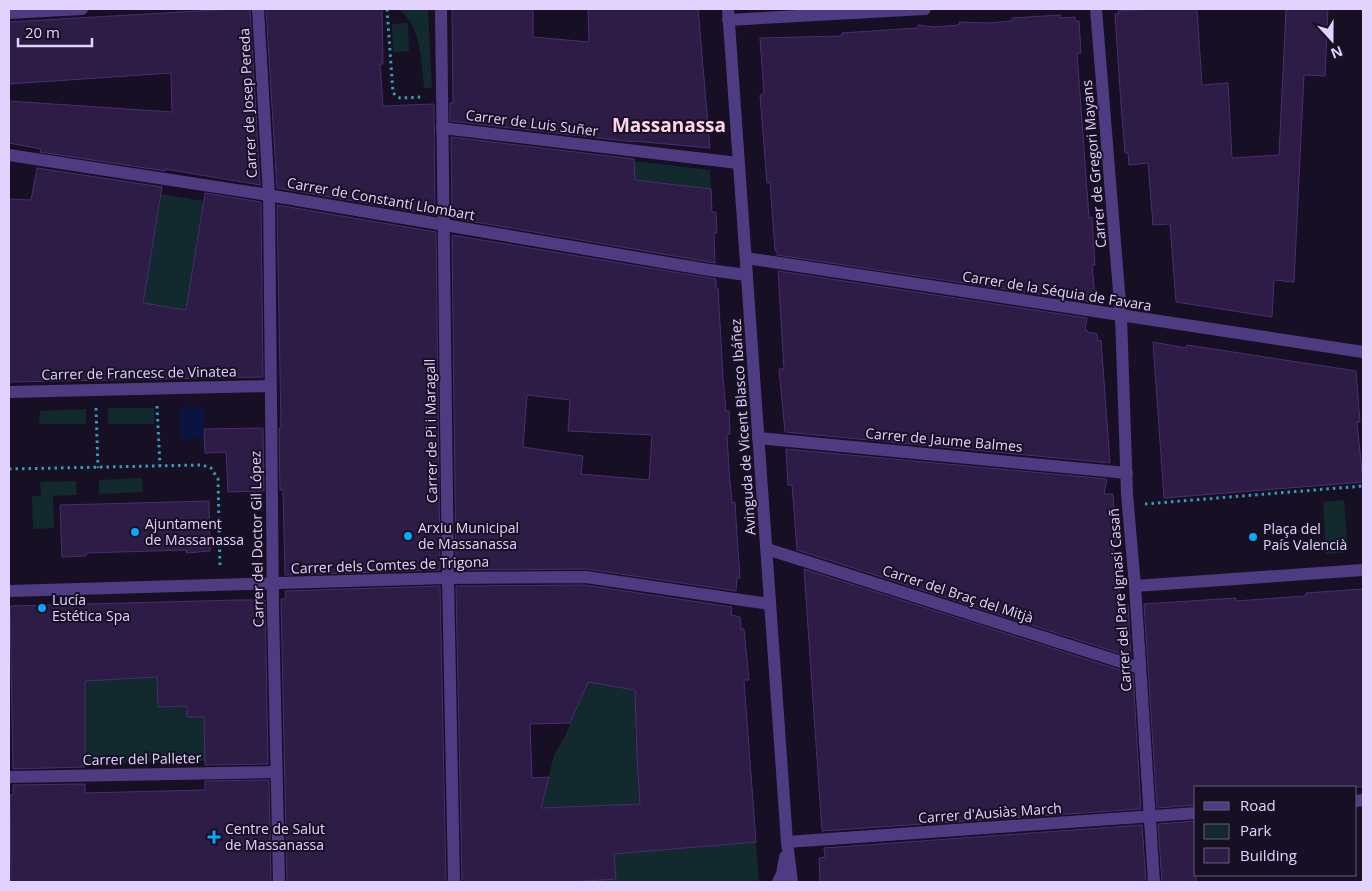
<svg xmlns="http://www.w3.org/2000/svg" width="1372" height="891" viewBox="0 0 1372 891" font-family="'Open Sans',sans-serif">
	<rect width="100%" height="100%" fill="#170f24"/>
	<g fill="#12292e">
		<path d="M398 9H428L432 88H424C421 61 422 26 398 9Z"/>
		<path d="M408 23 409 51 393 52 392 24Z"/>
		<path d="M634 161 710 170 711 189 635 180Z"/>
		<path d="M161 194 203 201 186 310 143 303Z"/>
		<rect x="108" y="408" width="46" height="16"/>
		<path d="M86 409V424H39L40 411Z"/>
		<path d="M142 478 143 492 99 494V480Z"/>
		<path d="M76 481 77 495 53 496 54 528 33 529 32 496H41L40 482Z"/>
		<path d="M1344 500 1348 552 1326 554 1323 502Z"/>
		<path d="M157 677 158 707 187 706V717H212L233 722H204L205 761 85 764V680Z"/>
		<path d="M590 677 640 684 635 702 637 729 635 730 641 804 541 808 554 755 566 734Z"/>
		<path d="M756 842 759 882H569L616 878 614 854Z"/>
	</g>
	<path fill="#0b1341" d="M179 407H204V438L180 439Z"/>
	<g fill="#2d1c45" stroke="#4a2e70" fill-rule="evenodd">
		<path d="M233 9H250L260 185 165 169V171L40 152 41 149 9 143V101L172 112 171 73 9 84V22Z"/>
		<path d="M266 9H382L383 64H380L383 106 434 104 435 215 277 188Z"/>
		<path d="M452 9H533V37L589 42 588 9H698L710 148 634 141V142L450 121V103H453Z"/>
		<path d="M1155 9H1197L1202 85 1228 83 1232 158 1279 155 1286 9H1328L1325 76 1304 75 1294 282 1274 280 1272 317 1176 302 1170 224 1153 225 1148 163 1129 165 1128 153H1125L1121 104 1115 14H1119L1118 11Z"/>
		<path d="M1060 15V18L1075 17V21H1079L1081 53H1077L1079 80 1089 218 1092 217 1095 265H1092L1095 296 1090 302 777 255V251H775L770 182 767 183 760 95 764 94 760 38 842 36V33L918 28V25L934 27 959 25V22L988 23 1012 21V18Z"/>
		<path d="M451 137 634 159 635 180 711 189 712 212H716L717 233H714L715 263 452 218Z"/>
		<path d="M37 168 162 187 143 303 186 310 205 193 261 202 263 377 9 382V199L31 200Z"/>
		<path d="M277 205 436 232 440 570 285 575 283 490H280L279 428H281Z"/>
		<path d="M452 235 716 279V288H718L723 377 726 411H729L730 434 727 435 729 470 732 503 735 502 737 536 740 578H737L736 591 586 569 456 570ZM527 395 570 400 568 431 652 435 649 480 581 474 583 456 523 447Z"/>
		<path d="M778 271 1087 318 1085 329 1087 330V332L1097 334 1098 341 1101 340 1110 463 785 432 779 369H784Z"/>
		<path d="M1153 342 1186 348 1187 345 1356 371 1360 422H1357L1363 482 1164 498Z"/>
		<path d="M263 428 264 491 228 492 226 452 205 453 204 429Z"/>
		<path d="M786 449 1107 479 1104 494H1113L1116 542H1113L1116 584H1119L1121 606 1128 605 1131 657 797 550 792 485H788Z"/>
		<path d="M209 501 210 551 186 553V550L86 553V556L62 557 60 505Z"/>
		<path d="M804 569 1133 674 1141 809 822 831Z"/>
		<path d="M585 585 732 607 731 615 740 617 741 629H744L749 680H744L756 842 614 854 616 879 569 882H462L456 586ZM588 682 635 690 637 757 640 804 541 808 549 777 532 778 530 724 570 723Z"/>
		<path d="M440 586 446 882H287L281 599H286L285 591Z"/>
		<path d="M1363 589V787H1196V805L1157 808 1144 604 1236 598V601L1306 596V593Z"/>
		<path d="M238 600H265L268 764 205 765 204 717H187V706L158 707 157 677 85 681V767L13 769 10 606Z"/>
		<path d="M269 780 271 882H11L10 795H13V785L85 784V793L205 790V781Z"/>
		<path d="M1196 821V882H1162L1158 824Z"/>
		<path d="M1142 825 1146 882H820L819 858 825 857 824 848Z"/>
	</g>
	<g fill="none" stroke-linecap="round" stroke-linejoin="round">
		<g stroke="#329db3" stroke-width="3" stroke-dasharray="2.5 4" stroke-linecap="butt">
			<path d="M387 9 393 93 400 98 423 97"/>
			<path d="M157 406 160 466"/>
			<path d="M96 408 98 468"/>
			<path d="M9 469 202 465 211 468 218 479 220 567"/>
			<path d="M1145 504 1363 486"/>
		</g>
		<path stroke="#4e3b82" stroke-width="12" d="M1135 586 1363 570"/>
		<g stroke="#4e3b82" stroke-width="12">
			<path d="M258 9 269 195 273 608 279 882"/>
			<path d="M441 9 448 578 454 882"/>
			<path d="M1096 9 1121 316 1127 494 1135 586 1154 882"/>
			<path d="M9 13 82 9"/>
			<path d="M728 20 925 9"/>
			<path d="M442 128 738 163"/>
			<path d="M9 155 256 193 709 270 747 275"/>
			<path d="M9 392 271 386"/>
			<path d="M758 438 1127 473"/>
			<path d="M767 549 1140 668"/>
			<path d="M9 591 448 578 586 577 769 604"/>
			<path d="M9 777 276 772"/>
			<path d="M1356 801 1363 800"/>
			<path d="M787 842 1196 813"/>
		</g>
		<g stroke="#4e3b82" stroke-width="12">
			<path d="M728 9 787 842 792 882"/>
			<path d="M746 258 1363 352"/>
			<path d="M778 882 782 874 785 857"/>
		</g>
	</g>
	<g fill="#07a8f7" stroke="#170f24" stroke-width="2">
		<circle cx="135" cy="532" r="5"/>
		<circle cx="408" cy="536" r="5"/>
		<circle cx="1253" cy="537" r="5"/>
		<circle cx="42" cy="608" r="5"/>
		<path d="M211.5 829.5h5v5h5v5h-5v5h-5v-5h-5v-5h5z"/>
	</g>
	<g text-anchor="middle" stroke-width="4" stroke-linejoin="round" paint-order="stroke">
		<g font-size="14" fill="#e2d3fe" stroke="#170f24">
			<text transform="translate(248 103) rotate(-93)" y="5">Carrer de Josep Pereda</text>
			<text transform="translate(532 123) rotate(7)" y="5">Carrer de Luis Suñer</text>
			<text transform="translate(1094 164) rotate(-95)" y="5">Carrer de Gregori Mayans</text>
			<text transform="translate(381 199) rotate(10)" y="5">Carrer de Constantí Llombart</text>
			<text transform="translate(1057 291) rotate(9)" y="5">Carrer de la Séquia de Favara</text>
			<text transform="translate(139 373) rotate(-1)" y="5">Carrer de Francesc de Vinatea</text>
			<text transform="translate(743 427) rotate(-94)" y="5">Avinguda de Vicent Blasco Ibáñez</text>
			<text transform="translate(431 431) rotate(-91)" y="5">Carrer de Pi i Maragall</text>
			<text transform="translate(944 440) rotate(5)" y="5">Carrer de Jaume Balmes</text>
			<text transform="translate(257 539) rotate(-91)" y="5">Carrer del Doctor Gil López</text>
			<text transform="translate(390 565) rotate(-2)" y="5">Carrer dels Comtes de Trigona</text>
			<text transform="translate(958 594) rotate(18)" y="5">Carrer del Braç del Mitjà</text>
			<text transform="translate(1120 600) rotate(-94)" y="5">Carrer del Pare Ignasi Casañ</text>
			<text transform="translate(142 759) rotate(-1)" y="5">Carrer del Palleter</text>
			<text transform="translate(990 813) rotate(-4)" y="5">Carrer d'Ausiàs March</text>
		</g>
		<g font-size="14" fill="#e2d3fe" stroke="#170f24" text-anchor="start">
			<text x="145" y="529">Ajuntament<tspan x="145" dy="16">de Massanassa</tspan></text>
			<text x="418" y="533">Arxiu Municipal<tspan x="418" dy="16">de Massanassa</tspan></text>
			<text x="1263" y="534">Plaça del<tspan x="1263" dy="16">País Valencià</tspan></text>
			<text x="52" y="605">Lucía<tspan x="52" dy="16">Estética Spa</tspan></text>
			<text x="225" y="834">Centre de Salut<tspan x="225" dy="16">de Massanassa</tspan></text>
		</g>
		<g font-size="19" font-weight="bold" fill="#fed5e6" stroke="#170f24">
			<text x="669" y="132">Massanassa</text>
		</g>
	</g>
	<rect width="1372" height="891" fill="none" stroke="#e2d3fe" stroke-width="20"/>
	<rect x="1194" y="786" width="162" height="90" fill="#170f24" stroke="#685d7b"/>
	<rect x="1204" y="802" width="25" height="8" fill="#4e3b82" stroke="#685d7b"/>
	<text x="1240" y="811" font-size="15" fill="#e2d3fe">Road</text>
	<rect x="1204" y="824" width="25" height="15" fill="#12292e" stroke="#685d7b"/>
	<text x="1240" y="836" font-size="15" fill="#e2d3fe">Park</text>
	<rect x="1204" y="848" width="25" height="15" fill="#2d1c45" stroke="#685d7b"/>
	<text x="1240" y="861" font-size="15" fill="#e2d3fe">Building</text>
	<g transform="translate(1332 40) rotate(159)" stroke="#170f24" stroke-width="4" paint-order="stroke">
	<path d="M0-4L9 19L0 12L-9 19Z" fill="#e2d3fe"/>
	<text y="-8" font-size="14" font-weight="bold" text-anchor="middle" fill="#e2d3fe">N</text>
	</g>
	<path d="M18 38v8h74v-8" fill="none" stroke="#e2d3fe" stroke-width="2.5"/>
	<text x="25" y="38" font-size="15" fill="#e2d3fe" stroke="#170f24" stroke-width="4" paint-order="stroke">20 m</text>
</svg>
